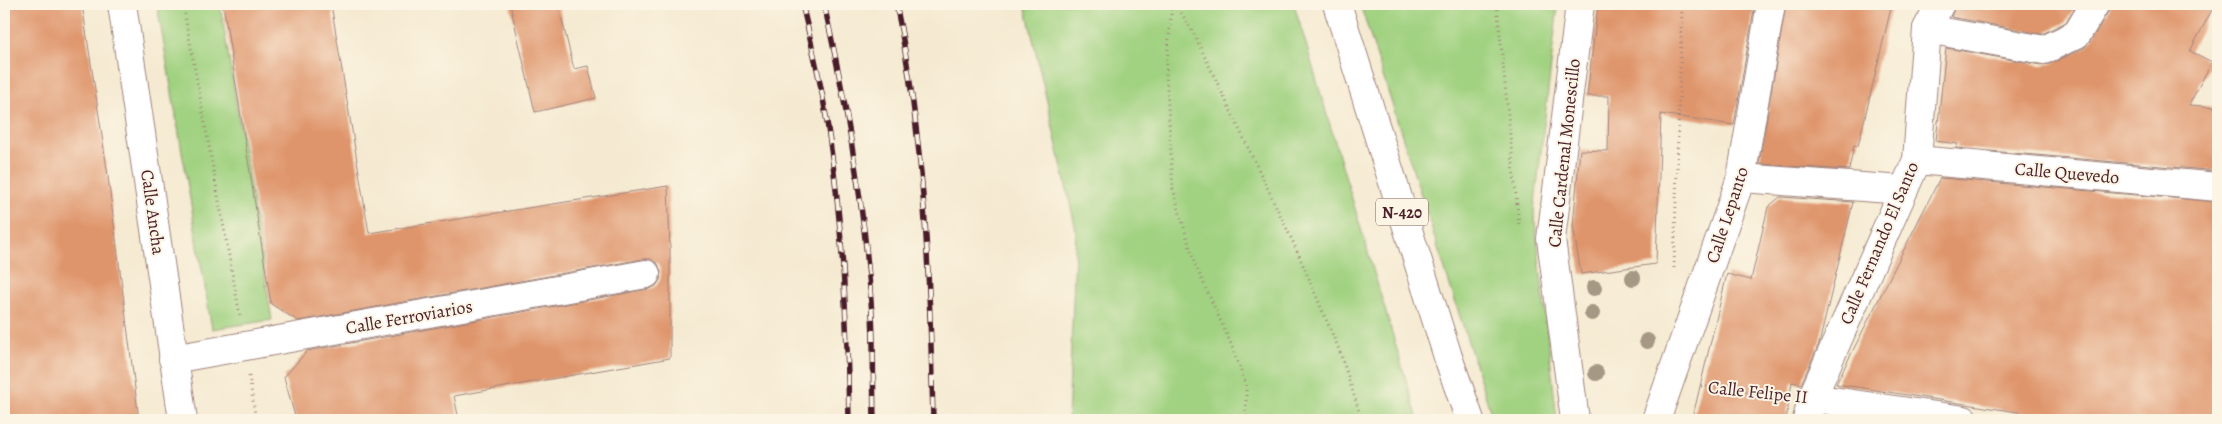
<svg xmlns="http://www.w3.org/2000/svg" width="2222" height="424" viewBox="0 0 2222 424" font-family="Alegreya,serif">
	<rect width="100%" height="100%" fill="#fcf5e5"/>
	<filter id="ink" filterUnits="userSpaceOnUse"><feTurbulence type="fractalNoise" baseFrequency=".02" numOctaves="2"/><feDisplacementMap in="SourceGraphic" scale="10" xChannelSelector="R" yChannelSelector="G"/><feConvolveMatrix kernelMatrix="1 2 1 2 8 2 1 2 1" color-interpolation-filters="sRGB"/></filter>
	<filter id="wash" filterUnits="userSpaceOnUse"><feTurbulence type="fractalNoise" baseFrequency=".0096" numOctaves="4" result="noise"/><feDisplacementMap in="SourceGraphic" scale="20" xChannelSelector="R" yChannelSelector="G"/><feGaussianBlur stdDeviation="1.12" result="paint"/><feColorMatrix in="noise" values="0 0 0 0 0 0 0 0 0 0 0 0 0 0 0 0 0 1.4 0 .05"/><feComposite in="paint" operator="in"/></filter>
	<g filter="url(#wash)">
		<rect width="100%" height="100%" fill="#f5ead1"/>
		<g fill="#a1d281" stroke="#767856">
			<path d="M157 4H220L272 320 212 329Z"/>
			<path d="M1025 4H1294L1418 420H1068L1076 230Z"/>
			<path d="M1360 4H1558L1534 212 1557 420H1493Z"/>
		</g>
		<g id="blocks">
			<g fill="#df956c">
				<path d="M4 4H82L107 169 139 420H4Z"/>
				<path d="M223 4H331L369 233 668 186 670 249V358L454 396 459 420H296L284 377 307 351 649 289 656 286 660 280 661 272 658 264 651 259H643L298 321 271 304Z"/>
				<path d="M510 4H558L574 69 588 66 596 98 535 112Z"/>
				<path d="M1598 4H1755L1734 125 1661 114 1656 264 1581 274 1573 226 1580 150 1608 151 1609 96H1587Z"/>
				<path d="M1786 4H1892L1858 146 1854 145 1849 170 1759 164Z"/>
				<path d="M1956 4H2077L2066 22 2042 34 1951 17Z"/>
				<path d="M2111 4H2215L2190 51 2212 62 2189 105 2218 107V171L1956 148 1958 144 1936 141 1946 48 2041 65 2050 64 2084 48 2090 42 2108 12Z"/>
				<path d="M1940 178 2218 202V420H2069L1836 384Z"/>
				<path d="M1780 197 1853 202 1819 344 1801 384 1792 382 1786 420H1692L1727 274 1751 280 1768 207Z"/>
			</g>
		</g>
	</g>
	<g filter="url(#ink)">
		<use href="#blocks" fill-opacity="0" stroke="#a0847e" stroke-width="1"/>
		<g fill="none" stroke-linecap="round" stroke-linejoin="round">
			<g stroke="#a0847e" stroke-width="30">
				<path id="pedestrian" d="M1741 178 1903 190"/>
			</g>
			<g stroke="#a0847e" stroke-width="30">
				<g id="minor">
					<path d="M122 4 183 420"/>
					<path d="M1927 29 2044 50 2077 34 2095 4"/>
					<path d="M1917 160 2218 187"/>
					<path d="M173 359 646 274"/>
					<path d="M1812 398 1964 420"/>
					<path d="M1575 420 1551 239 1580 4"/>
					<path d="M1656 420 1741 178 1771 4"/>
					<path d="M1807 420 1812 398 1917 160 1927 29 1940 4"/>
				</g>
			</g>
			<g stroke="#a0847e" stroke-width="30">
				<path id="trunk" d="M1337 4 1448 357 1470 420"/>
			</g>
			<g stroke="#a0847e" stroke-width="3" stroke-dasharray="1 4" stroke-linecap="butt">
				<path d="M183 4 240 316"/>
				<path d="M1172 4 1166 72 1173 189 1194 262 1231 344 1246 385V420"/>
				<path d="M1176 4 1194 34 1294 244 1340 352 1362 420"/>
				<path d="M1497 4 1519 225"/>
				<path d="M1674 268 1682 4"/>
				<path d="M249 376 256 420"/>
				<path d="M1701 386 1779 395"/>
			</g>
			<use href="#pedestrian" stroke="#fff" stroke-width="28"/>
			<use href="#minor" stroke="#fff" stroke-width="28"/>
			<use href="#trunk" stroke="#fff" stroke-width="28"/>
			<g stroke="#4a1f2b" stroke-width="5.5">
				<g id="rail">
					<path d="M802 4C810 37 818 70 824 104 842 208 847 314 849 420"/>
					<path d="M824 4C847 106 865 209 872 314 874 349 873 385 874 420"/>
					<path d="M896 4C925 141 930 281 933 420"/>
				</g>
			</g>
			<use href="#rail" stroke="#fcf5e5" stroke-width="4" stroke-dasharray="11" stroke-linecap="butt"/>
		</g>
		<g fill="#a59884">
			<circle cx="1633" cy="278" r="8"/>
			<circle cx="1594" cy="288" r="8"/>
			<circle cx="1592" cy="313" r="8"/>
			<circle cx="1647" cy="341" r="8"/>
			<circle cx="1596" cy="373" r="8"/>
		</g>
	</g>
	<g text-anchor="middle" stroke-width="4" stroke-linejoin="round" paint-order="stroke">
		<rect fill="#fcf5e5" stroke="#7f5f63" stroke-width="1" x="1376" y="198.5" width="52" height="27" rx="4"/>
		<g font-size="16" font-weight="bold" fill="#4a1f2b">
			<text x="1402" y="218">N-420</text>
		</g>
		<g font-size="18" fill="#4a1f2b" stroke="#fcf5e5">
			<text transform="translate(1564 153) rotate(-84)" y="6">Calle Cardenal Monescillo</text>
			<text transform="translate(2067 173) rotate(5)" y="6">Calle Quevedo</text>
			<text transform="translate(153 212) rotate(82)" y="6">Calle Ancha</text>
			<text transform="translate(1727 215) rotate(-72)" y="6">Calle Lepanto</text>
			<text transform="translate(1879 243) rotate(-67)" y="6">Calle Fernando El Santo</text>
			<text transform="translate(409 317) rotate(-10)" y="6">Calle Ferroviarios</text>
			<text transform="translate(1758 392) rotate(6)" y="6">Calle Felipe II</text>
		</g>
	</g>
	<rect width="2222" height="424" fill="none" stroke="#fcf5e5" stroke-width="20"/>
</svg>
